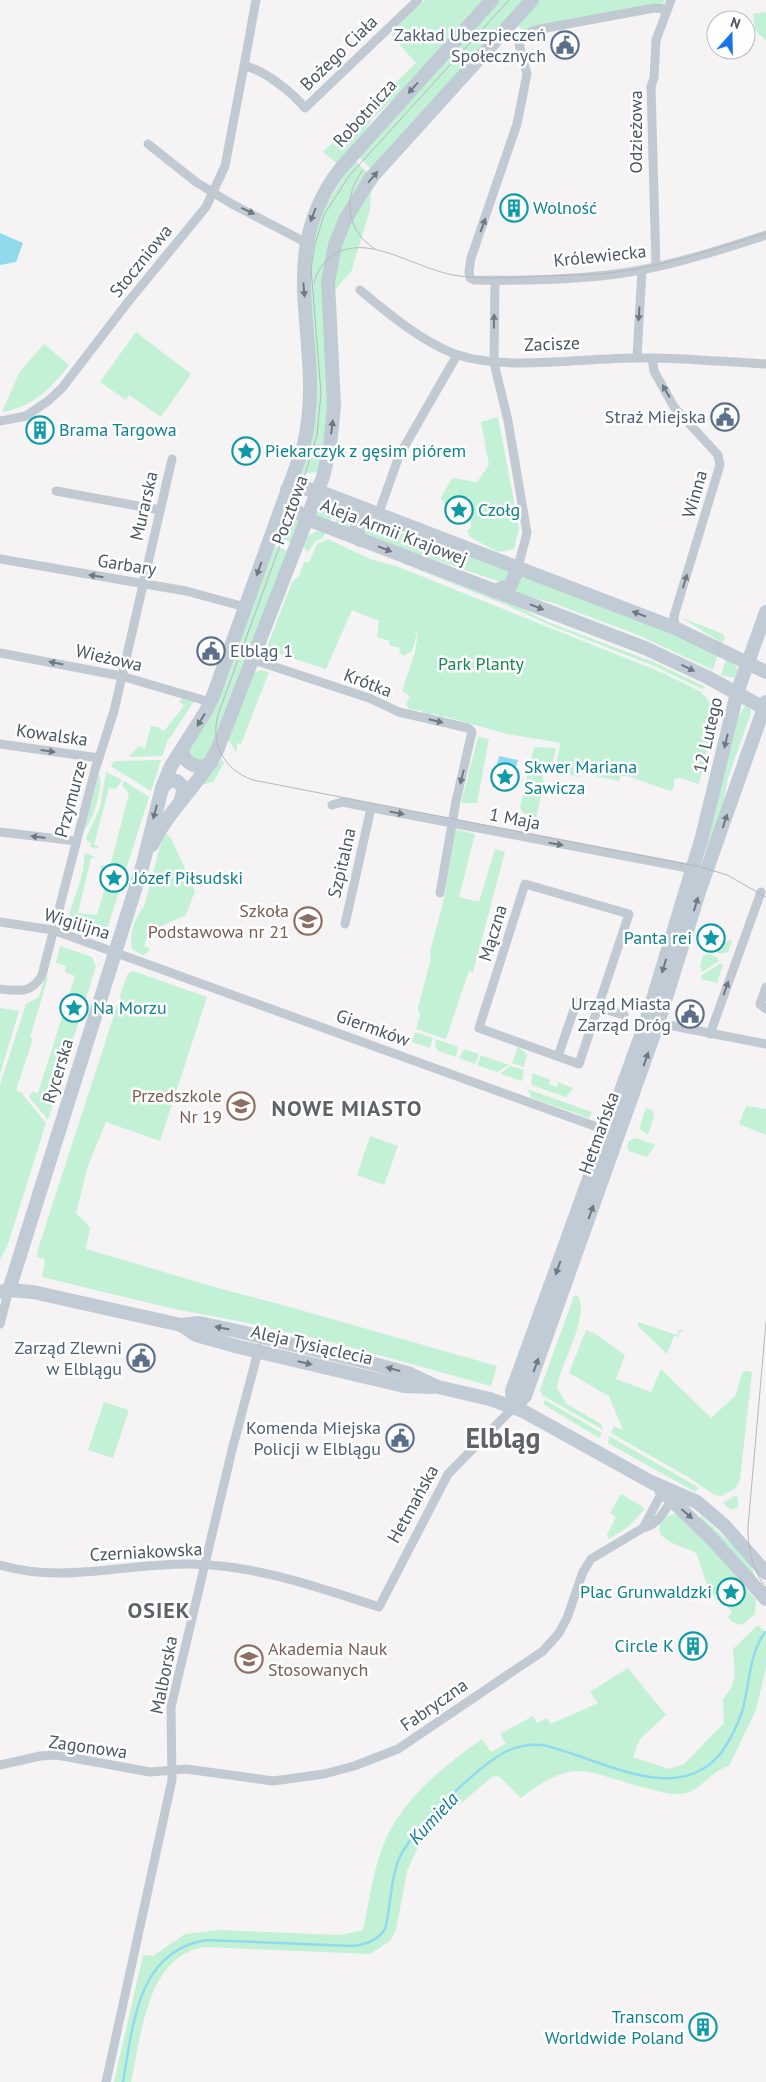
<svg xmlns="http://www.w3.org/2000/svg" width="766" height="2082" viewBox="0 0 766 2082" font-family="'PT Sans',sans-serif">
	<rect width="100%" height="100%" fill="#f5f3f3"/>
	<g fill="#c3f1d5">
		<path d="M425 0H486L417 77 373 118 365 132 338 164 323 152 416 63 392 36 394 29Z"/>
		<path d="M499 0H526L372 170 358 156Z"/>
		<path d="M539 0H665L660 7 524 33 517 24Z"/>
		<path d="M766 12V41L755 30 753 14Z"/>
		<path d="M354 160 369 174 348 202 336 227 329 412 319 472 301 474 311 443 316 412 315 357 307 287 317 219Z"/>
		<path d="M376 180 378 182 371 191 370 210 351 272 333 292 342 238Z"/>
		<path d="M136 332 191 374 161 417 129 395 126 400 100 382Z"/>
		<path d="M44 344 69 365C51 389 32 407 2 412L20 371Z"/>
		<path d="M498 417 519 529 514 549 498 552 470 537 467 530 471 528 469 497 447 507 441 498 452 478 477 482 489 465 481 422Z"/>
		<path d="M320 498 336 503 329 523 314 516Z"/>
		<path d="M286 505 301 520 293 543 275 536Z"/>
		<path d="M341 505 357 511 350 522 349 529 334 525Z"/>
		<path d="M370 521C416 539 464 553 510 572V578L500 582C455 566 410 552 365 536L360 526Z"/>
		<path d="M317 531 325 532 323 538 315 542 308 552 303 546 306 537Z"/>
		<path d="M328 539 370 559 396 566 663 673 701 692 717 710 699 784 680 778 674 779V788L670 791 628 776H621L619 781 581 773 580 777 554 772 561 743 507 734 443 716 440 719 439 715 431 714 430 717 423 715 422 711 409 709 406 704 410 696 402 691 415 652 418 633 413 632 417 634 412 651 404 656 399 652 400 648 389 645 390 641 377 637 379 621 352 610 326 669 276 653 268 654 267 647 292 582 299 576 304 562H309L317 544Z"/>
		<path d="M272 545 290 552 209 756 197 763 187 751Z"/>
		<path d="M399 562 513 604 548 622 656 663 706 687 702 689 652 665 552 626 506 605Z"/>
		<path d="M522 576 645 621 718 654 713 670 638 635 553 603 512 592 516 588Z"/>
		<path d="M680 617 723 634 725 637 722 643Z"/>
		<path d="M727 657 738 669 735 678 721 675Z"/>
		<path d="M261 670 269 672 241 744 237 743V753L228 739 254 673Z"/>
		<path d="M184 698 194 701 172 735 168 739 162 756 129 757 139 746 145 748 151 726 158 727 164 731 184 706 179 701Z"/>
		<path d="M745 706 750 708 751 713 728 778 720 818 706 852 705 850 738 717Z"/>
		<path d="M478 737 489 739 477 803H461Z"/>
		<path d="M534 747 556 748 552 766 547 765 542 773 544 783 536 818 522 812 520 807Z"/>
		<path d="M220 757 224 763 213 782 201 785Z"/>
		<path d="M161 760 151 791 112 767 111 764 116 761Z"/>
		<path d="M106 772 122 780 116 789 109 788 94 845 99 846 97 849 90 847 91 843 87 841 86 838 100 807Z"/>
		<path d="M99 774C104 786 93 821 84 830Z"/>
		<path d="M124 781 149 797 108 926 98 931 72 924 69 919C71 903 77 894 81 878 84 868 83 863 85 853L97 858H91L78 913 97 915 109 873 101 870V865L110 866 129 794 122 785Z"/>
		<path d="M455 829 475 834 459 897 479 902 495 849 505 852 473 972 469 971 446 1039 416 1029 420 1016 418 1008 431 958 430 952 445 895Z"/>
		<path d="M166 834 171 838 195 891 186 915 159 927 151 925 144 946 150 948 147 953 142 955 133 950C127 939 136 915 144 906L163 836Z"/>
		<path d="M707 928 726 938 705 948 702 941Z"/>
		<path d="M730 940 732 941 728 952 721 954 709 950Z"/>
		<path d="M60 946 92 957 96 966 48 1120 29 1097 32 1092 38 1093 75 976 65 972 66 966 56 963Z"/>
		<path d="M708 954 717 957 719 961 702 972 700 966 703 956Z"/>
		<path d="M721 963 723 965 717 983 701 979 702 975Z"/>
		<path d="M133 971 207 997 160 1141 106 1122 88 1166 76 1213 90 1227 86 1249 225 1290 290 1307 497 1366 491 1386 335 1343 238 1321 174 1309 42 1277 45 1259 37 1257 38 1249 127 975Z"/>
		<path d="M45 977 48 978 30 1037 33 1039 16 1090 23 1093V1095L46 1123 8 1244 0 1260V1085L26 1004 39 997Z"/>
		<path d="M0 1008 19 1011 0 1074Z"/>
		<path d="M415 1032 433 1038 430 1048 412 1042Z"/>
		<path d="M436 1039 458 1047 456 1057 438 1051 435 1046Z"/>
		<path d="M518 1047 527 1054 524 1067 512 1063Z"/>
		<path d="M464 1049 479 1054 475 1064 459 1058Z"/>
		<path d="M481 1055 509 1065 497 1072 477 1065Z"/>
		<path d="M510 1066 524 1070 522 1081 500 1074Z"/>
		<path d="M533 1073 551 1080 549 1084 557 1087 558 1082 573 1088 566 1097 531 1085Z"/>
		<path d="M527 1089 592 1112 589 1118 532 1098Z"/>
		<path d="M746 1106 766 1109V1135L739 1124Z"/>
		<path d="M646 1108 652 1110 654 1116 648 1135 639 1129Z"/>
		<path d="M370 1136 398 1146 384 1185 357 1175Z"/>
		<path d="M636 1138 655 1145 647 1157 629 1151 627 1146 629 1141Z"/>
		<path d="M577 1295C592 1315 558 1368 557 1389L567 1404 601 1424 603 1430 542 1395 540 1390 574 1296Z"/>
		<path d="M638 1322 677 1335 680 1329 683 1332H680L678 1337 674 1336 667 1354 638 1326Z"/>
		<path d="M586 1330 596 1334 625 1355 616 1379 651 1392 661 1369 711 1418 736 1395 742 1373 746 1371 752 1372 740 1479 736 1488 721 1496 715 1495 688 1477 611 1433 614 1426 623 1430 609 1396 569 1373Z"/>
		<path d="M545 1400 602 1433 599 1438 543 1404Z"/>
		<path d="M104 1402 129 1410 113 1458 88 1450Z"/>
		<path d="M609 1436 696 1486 698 1489 695 1492 608 1443Z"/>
		<path d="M621 1494 643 1507 644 1510 627 1528 608 1539 607 1535 616 1517 610 1513Z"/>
		<path d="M734 1496 738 1497V1507L731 1510 723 1503Z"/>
		<path d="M678 1514C708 1538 730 1571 756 1600L755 1614 742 1625 732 1622 728 1617 732 1612 716 1594 712 1597 710 1595 697 1554C687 1546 647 1541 663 1520 667 1515 672 1514 678 1514Z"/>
		<path d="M701 1516 749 1560 756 1579 699 1519Z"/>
		<path d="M758 1625 766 1634V1667L756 1710 729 1766C711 1770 700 1793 680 1794 668 1795 657 1791 646 1788 586 1773 576 1755 521 1798L500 1777 493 1776 433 1827 417 1849 407 1871 396 1930 390 1941 370 1954 205 1947C147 1954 141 2037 131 2082H114L143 1955 153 1956 185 1934 220 1930 340 1935 363 1930C369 1904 372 1877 381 1851 399 1801 441 1768 482 1739L491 1752 506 1744 500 1734 533 1716 537 1723 547 1718 551 1724 598 1703 590 1692 628 1668 666 1715 640 1739 633 1757 669 1769 684 1764 724 1723 723 1699C739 1680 734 1672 733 1649Z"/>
	</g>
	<g fill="#90daee">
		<path d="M0 233 23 243 16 262 0 265Z"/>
		<path d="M499 756 518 760 509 791 492 787Z"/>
	</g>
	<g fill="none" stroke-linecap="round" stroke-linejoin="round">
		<path stroke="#90daee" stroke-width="2.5" d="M123 2082C133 2026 137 1950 207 1940L352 1946C366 1945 377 1941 385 1929 391 1907 390 1882 398 1861 410 1831 476 1768 505 1752 517 1746 529 1744 542 1745 597 1756 676 1809 721 1753 730 1740 737 1727 742 1712 750 1685 748 1656 765 1632"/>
		<g stroke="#c1cad2" stroke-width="9">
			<path d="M256 0 244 66C263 69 293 93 305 108L418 0"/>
			<path d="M667 9 654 8 535 30 522 36 519 44 527 74 517 124 471 258 469 271 470 278 474 280C527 281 589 280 641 270 683 262 726 248 766 235"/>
			<path d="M148 144 196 182 232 204 305 242"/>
			<path d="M656 267 651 86 654 78 656 40 671 0"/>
			<path d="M495 280 494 363 508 421 527 533 518 567"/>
			<path d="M360 290C386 312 425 344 458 355 507 371 583 358 636 358 679 357 723 362 766 364"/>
			<path d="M637 357 642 270"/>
			<path d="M652 358 654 371 674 407 718 455 720 465 674 616 675 628"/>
			<path d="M0 421 26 416 48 401 62 388 128 302 206 207 225 166 244 66"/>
			<path d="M56 491 160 510"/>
			<path d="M378 515 399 456 457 355"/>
			<path d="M0 559 186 591 245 607"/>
			<path d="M0 653 121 676 210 702"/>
			<path d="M254 660 369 698 399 712 468 728 472 732 456 801 440 893"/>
			<path d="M0 744 99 758"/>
			<path d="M332 805 342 802 693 869"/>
			<path d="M0 832 76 841"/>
			<path d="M525 884 629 914 579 1064 479 1028Z"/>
			<path d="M0 922 53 930 611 1132"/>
			<path d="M345 924 371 808"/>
			<path d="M766 987 760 1004 766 1009"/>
			<path d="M0 989C18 991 32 994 42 975L95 770 114 711 172 459"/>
			<path d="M658 1023 766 1044"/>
			<path d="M710 1034 761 892"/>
			<path d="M558 1056 577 1001 624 1015"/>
			<path d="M0 1324 9 1290"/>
			<path d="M0 1565C64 1584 125 1563 190 1564 256 1565 317 1587 379 1607L448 1474 514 1407"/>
			<path d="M0 1765 40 1756 57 1755 150 1772 186 1769 273 1781 324 1774 354 1766 398 1749 543 1651 559 1633 567 1618 583 1572 591 1559 643 1528C658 1525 663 1512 672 1500L669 1490 659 1498 643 1528"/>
			<path d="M106 2082 172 1780 171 1707 232 1450 259 1348"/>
		</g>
		<g stroke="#c1cbd6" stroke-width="14">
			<path d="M287 490 294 509 307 519 645 648 707 677 766 709"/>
			<path d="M287 490 301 488 318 491 675 628 766 672"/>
			<path d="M360 540 356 529 359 520 365 517 379 518"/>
			<path d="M494 591 511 585 518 567"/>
			<path d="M183 748V756C190 766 201 770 211 763"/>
			<path d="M162 788 170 780 177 781 184 788 181 800"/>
			<path d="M152 845C169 808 201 784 218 748L323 477 330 447 334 406 328 282 335 245 345 220 370 179 532 0"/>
			<path d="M9 1290 143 864 162 788 171 766 206 711 213 696 303 448C329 346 269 260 341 168L492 0"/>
			<path d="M0 1292 9 1290 33 1292 181 1325 199 1323 237 1331 374 1364 408 1373 438 1387 490 1399 523 1411 651 1482 697 1502 724 1525 766 1573"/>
			<path d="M181 1325 196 1335 239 1347 404 1386 432 1387"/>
			<path d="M514 1407 512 1391 646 1022 702 837 737 693 766 612"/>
			<path d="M514 1407 525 1396 658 1023 700 889 766 702"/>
			<path d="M661 1490 713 1540 766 1599"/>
		</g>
		<g stroke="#b5b8bd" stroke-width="1">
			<path d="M509 0 349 176 324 215 315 244 311 268 321 393 317 435 301 488 219 712C209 741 223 770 253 780L701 867 727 875 766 897"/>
			<path d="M363 170C342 196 346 231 375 249"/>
			<path d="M314 283C319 263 334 250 354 248 384 244 428 273 460 276 488 280 515 277 543 276 572 275 602 275 631 270 676 262 722 247 766 233"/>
			<path d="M766 1322 748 1527C748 1550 752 1569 766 1588"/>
		</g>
	</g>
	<defs><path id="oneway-solid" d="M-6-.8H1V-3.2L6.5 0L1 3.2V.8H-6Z" transform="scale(1.25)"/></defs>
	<g fill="#6e7984">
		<use href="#oneway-solid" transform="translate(413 88) rotate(132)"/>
		<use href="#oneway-solid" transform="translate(373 177) rotate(-49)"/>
		<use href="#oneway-solid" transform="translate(313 215) rotate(111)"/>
		<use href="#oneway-solid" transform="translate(304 290) rotate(85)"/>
		<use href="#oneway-solid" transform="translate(332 427) rotate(-83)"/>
		<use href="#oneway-solid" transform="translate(385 549) rotate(21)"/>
		<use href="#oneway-solid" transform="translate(259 569) rotate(110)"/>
		<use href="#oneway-solid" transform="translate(537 607) rotate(21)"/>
		<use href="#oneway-solid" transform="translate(639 614) rotate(-159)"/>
		<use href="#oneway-solid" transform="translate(688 668) rotate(26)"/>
		<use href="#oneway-solid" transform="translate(201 720) rotate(122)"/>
		<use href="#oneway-solid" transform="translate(726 741) rotate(104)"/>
		<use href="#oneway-solid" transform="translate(155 812) rotate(105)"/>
		<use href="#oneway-solid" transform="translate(725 821) rotate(-72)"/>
		<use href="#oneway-solid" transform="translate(696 904) rotate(-73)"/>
		<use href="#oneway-solid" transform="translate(664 966) rotate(107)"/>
		<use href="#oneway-solid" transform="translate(646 1059) rotate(-71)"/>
		<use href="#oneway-solid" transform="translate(591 1212) rotate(-70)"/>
		<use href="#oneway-solid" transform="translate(558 1268) rotate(110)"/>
		<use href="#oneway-solid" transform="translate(222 1328) rotate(-169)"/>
		<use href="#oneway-solid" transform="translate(305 1363) rotate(13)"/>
		<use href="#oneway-solid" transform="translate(536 1365) rotate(-70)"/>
		<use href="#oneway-solid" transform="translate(393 1369) rotate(-165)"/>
		<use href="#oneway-solid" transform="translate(687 1514) rotate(41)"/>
	</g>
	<g fill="#6e7983">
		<use href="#oneway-solid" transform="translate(248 211) rotate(25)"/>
		<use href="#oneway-solid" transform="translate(483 225) rotate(-70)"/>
		<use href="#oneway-solid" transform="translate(639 314) rotate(94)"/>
		<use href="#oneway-solid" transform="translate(494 321) rotate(-89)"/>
		<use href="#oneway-solid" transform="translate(666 391) rotate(-120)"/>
		<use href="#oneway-solid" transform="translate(96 576) rotate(-171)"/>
		<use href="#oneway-solid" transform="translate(685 581) rotate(-73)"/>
		<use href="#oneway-solid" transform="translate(56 663) rotate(-169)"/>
		<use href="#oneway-solid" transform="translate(436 721) rotate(13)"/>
		<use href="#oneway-solid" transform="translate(48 751) rotate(8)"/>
		<use href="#oneway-solid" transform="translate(462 777) rotate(104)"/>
		<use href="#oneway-solid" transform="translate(397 813) rotate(11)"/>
		<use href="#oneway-solid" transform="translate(38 837) rotate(-173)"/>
		<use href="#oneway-solid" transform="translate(556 844) rotate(10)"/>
		<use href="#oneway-solid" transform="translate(726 988) rotate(-70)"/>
	</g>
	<defs>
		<g id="civic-ring" transform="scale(1.4375)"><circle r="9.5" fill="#fff" stroke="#5c6f8a" stroke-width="1.5"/><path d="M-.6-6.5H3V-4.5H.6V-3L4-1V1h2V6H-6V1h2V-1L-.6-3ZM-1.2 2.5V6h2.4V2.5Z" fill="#5c6f8a"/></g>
		<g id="building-ring" transform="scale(1.4375)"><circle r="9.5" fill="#fff" stroke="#0f9aa8" stroke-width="1.5"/><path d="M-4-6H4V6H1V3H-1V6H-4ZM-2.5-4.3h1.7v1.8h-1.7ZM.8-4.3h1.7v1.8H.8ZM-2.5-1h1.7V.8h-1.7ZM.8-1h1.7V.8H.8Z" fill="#0f9aa8"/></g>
		<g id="sight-ring" transform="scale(1.4375)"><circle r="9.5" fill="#fff" stroke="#0f9aa8" stroke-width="1.5"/><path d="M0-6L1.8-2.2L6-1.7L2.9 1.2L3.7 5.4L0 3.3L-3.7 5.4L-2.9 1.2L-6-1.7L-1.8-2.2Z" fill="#0f9aa8"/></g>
		<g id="school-ring" transform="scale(1.4375)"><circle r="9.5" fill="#fff" stroke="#8d6e63" stroke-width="1.5"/><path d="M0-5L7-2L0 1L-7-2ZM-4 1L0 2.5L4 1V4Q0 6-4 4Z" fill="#8d6e63"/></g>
		<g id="university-ring" transform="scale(1.4375)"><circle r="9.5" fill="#fff" stroke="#8d6e63" stroke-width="1.5"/><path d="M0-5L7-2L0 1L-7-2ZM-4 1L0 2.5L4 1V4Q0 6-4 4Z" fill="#8d6e63"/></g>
	</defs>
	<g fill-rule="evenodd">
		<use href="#civic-ring" x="565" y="45"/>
		<use href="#building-ring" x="514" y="208"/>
		<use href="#civic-ring" x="725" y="417"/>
		<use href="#building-ring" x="40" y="430"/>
		<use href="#sight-ring" x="246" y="451"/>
		<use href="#sight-ring" x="459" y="510"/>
		<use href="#civic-ring" x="211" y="651"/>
		<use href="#sight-ring" x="505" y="777"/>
		<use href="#sight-ring" x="114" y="878"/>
		<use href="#school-ring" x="308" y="921"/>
		<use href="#sight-ring" x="711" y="938"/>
		<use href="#sight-ring" x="74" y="1008"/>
		<use href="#civic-ring" x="690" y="1014"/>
		<use href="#school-ring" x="241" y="1106"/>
		<use href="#civic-ring" x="141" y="1358"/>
		<use href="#civic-ring" x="400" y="1438"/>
		<use href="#sight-ring" x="731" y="1592"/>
		<use href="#building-ring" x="693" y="1646"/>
		<use href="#university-ring" x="249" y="1659"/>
		<use href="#building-ring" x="703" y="2027"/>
	</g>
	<g text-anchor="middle" stroke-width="5" stroke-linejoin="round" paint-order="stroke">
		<g font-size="18" fill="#4e5e75" stroke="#fff" text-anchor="end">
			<text x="546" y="41">Zakład Ubezpieczeń<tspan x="546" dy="21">Społecznych</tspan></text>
			<text x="706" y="423">Straż Miejska</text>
			<text x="230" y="657" text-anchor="start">Elbląg 1</text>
			<text x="671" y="1010">Urząd Miasta<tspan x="671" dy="21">Zarząd Dróg</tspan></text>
			<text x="122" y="1354">Zarząd Zlewni<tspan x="122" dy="21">w Elblągu</tspan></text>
			<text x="381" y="1434">Komenda Miejska<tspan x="381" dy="21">Policji w Elblągu</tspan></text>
		</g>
		<g font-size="18" fill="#4a5661" stroke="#fff">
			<text transform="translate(339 53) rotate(-44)" y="6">Bożego Ciała</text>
			<text transform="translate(365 113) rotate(-48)" y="6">Robotnicza</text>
			<text transform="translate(636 132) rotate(-90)" y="6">Odzieżowa</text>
			<text transform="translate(600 256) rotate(-6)" y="6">Królewiecka</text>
			<text transform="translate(141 261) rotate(-51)" y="6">Stoczniowa</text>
			<text transform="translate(552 344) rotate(-2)" y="6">Zacisze</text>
			<text transform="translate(695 494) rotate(-74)" y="6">Winna</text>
			<text transform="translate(144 506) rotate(-77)" y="6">Murarska</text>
			<text transform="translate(290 510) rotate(-70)" y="6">Pocztowa</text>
			<text transform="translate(394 532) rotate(21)" y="6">Aleja Armii Krajowej</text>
			<text transform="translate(127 565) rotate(9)" y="6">Garbary</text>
			<text transform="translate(109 658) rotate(13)" y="6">Wieżowa</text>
			<text transform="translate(368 683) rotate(21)" y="6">Krótka</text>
			<text transform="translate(52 735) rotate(8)" y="6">Kowalska</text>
			<text transform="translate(708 735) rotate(-77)" y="6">12 Lutego</text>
			<text transform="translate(71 799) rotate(-75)" y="6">Przymurze</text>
			<text transform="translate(515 819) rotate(11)" y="6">1 Maja</text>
			<text transform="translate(342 863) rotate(-77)" y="6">Szpitalna</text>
			<text transform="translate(77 924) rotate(17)" y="6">Wigilijna</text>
			<text transform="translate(493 933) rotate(-73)" y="6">Mączna</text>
			<text transform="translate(373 1028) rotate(20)" y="6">Giermków</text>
			<text transform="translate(58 1071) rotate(-73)" y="6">Rycerska</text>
			<text transform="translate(599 1133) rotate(-70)" y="6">Hetmańska</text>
			<text transform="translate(312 1345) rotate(13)" y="6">Aleja Tysiąclecia</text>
			<text transform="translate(413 1504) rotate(-61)" y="6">Hetmańska</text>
			<text transform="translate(146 1552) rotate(-3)" y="6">Czerniakowska</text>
			<text transform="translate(164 1675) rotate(-79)" y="6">Malborska</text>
			<text transform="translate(434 1705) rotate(-35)" y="6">Fabryczna</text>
			<text transform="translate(88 1747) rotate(8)" y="6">Zagonowa</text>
		</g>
		<g font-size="18" fill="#0d838f" stroke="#fff" text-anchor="start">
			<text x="533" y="214">Wolność</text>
			<text x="59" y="436">Brama Targowa</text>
			<text x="265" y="457">Piekarczyk z gęsim piórem</text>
			<text x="478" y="516">Czołg</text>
			<text x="524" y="773">Skwer Mariana<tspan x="524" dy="21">Sawicza</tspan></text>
			<text x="133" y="884">Józef Piłsudski</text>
			<text x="692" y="944" text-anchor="end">Panta rei</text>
			<text x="93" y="1014">Na Morzu</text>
			<text x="712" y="1598" text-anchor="end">Plac Grunwaldzki</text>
			<text x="674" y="1652" text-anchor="end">Circle K</text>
			<text x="684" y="2023" text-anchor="end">Transcom<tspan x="684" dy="21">Worldwide Poland</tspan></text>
		</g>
		<g font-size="18" fill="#17864f" stroke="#fff">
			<text x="481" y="670">Park Planty</text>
		</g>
		<g font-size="18" fill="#785e54" stroke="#fff" text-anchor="end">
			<text x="289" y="917">Szkoła<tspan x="289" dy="21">Podstawowa nr 21</tspan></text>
			<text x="222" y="1102">Przedszkole<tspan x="222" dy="21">Nr 19</tspan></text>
			<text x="268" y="1655" text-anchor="start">Akademia Nauk<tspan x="268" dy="21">Stosowanych</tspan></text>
		</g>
		<g font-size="19" font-style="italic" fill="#0c7c9b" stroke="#fff">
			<text transform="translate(433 1818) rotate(-47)" y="7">Kumiela</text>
		</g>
		<g font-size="22" font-weight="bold" letter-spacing="1" fill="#5f6368" stroke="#fff">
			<text x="347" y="1116">NOWE MIASTO</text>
			<text x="159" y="1618">OSIEK</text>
		</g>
		<g font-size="28" font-weight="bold" fill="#5f6368" stroke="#fff">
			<text x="503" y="1448">Elbląg</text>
		</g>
	</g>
	<g transform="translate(731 35) rotate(20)"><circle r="24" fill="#ffffff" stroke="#b7bbc0"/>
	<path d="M0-4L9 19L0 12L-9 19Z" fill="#1a73e8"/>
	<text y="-8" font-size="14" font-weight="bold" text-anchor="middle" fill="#4a5661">N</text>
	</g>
</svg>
